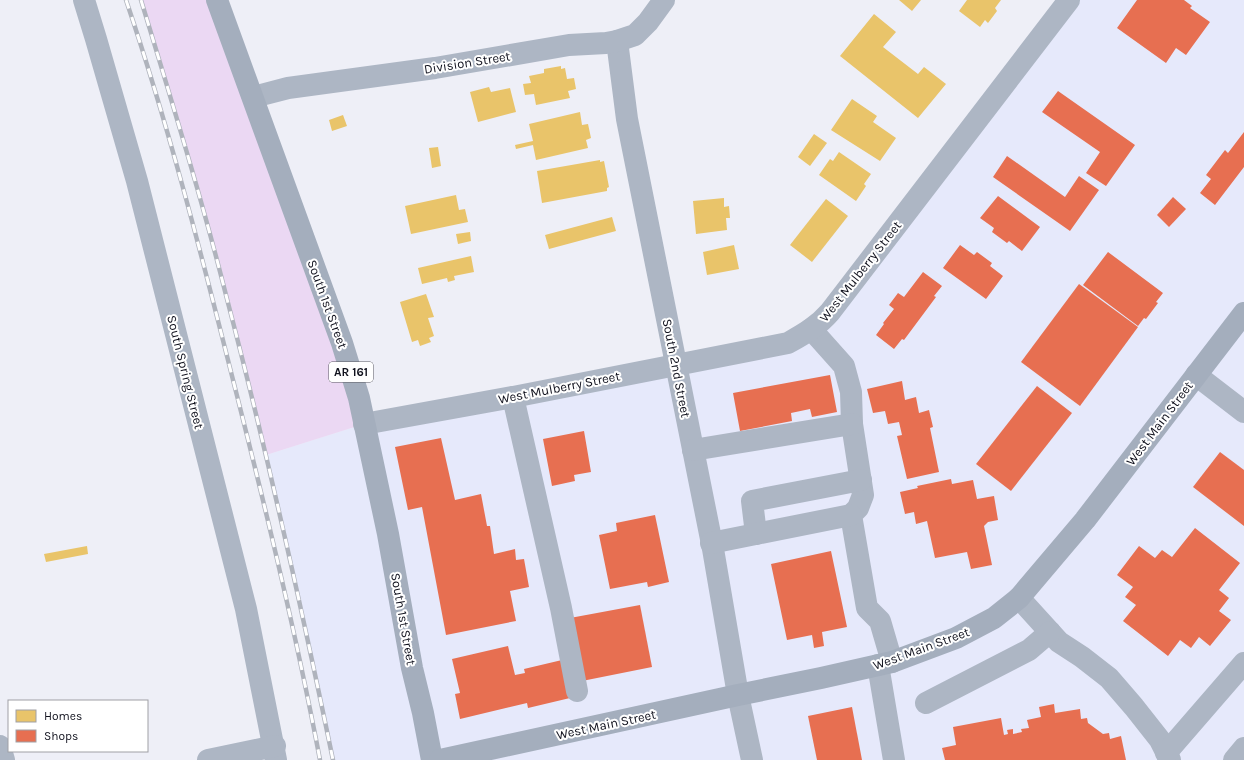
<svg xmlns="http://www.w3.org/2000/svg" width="1244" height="760" viewBox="0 0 1244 760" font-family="Karla,sans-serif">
	<rect width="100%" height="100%" fill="#eeeff7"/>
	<path fill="#e6e9fb" d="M1069 0H1244V760H333L266 455 364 424 808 331Z"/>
	<path fill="#ebd8f3" d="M141 0H217L364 424 266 455 227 297 186 146Z"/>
	<g fill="#e9c46a">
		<path d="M899 0H921L912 11Z"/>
		<path d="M967 0H1001L995 8 997 11 988 23 985 20 980 27 959 11Z"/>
		<path d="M874 14 896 32 883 47 918 74 924 67 946 84 918 118 840 56Z"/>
		<path d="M561 66V69L565 68 567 79 574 78 576 89 568 91 570 98 536 105 534 94 525 95 523 84 531 83 529 76 544 73V69Z"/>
		<path d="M489 87 491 92 510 88 516 112 478 122 470 92Z"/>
		<path d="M852 99 877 116 873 122 896 138 880 161 831 130Z"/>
		<path d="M580 112 582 125 588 124 591 138 586 140 588 148 536 160 533 145 516 149 515 145 533 141 529 124Z"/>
		<path d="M343 115 347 126 332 131 329 120Z"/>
		<path d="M814 134 827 143 810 166 798 157Z"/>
		<path d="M438 147 441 166 432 168 429 148Z"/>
		<path d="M839 152 871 174 864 184 866 186 856 201 819 175 830 159 833 161Z"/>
		<path d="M600 160V162L604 161 609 187 607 188V191L542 203 537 171Z"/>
		<path d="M456 195 459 210 465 209 468 222 411 234 405 206Z"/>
		<path d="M724 198V207L729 206 730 218H726L727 230 696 234 693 201Z"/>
		<path d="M826 199 848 216 812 262 790 245Z"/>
		<path d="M612 217 616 231 549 249 545 235Z"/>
		<path d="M470 232 471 241 458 244 456 234Z"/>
		<path d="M734 245 739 269 707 275 703 252Z"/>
		<path d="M471 256 474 272 454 276 455 280 448 282 447 278 422 284 418 268Z"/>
		<path d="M426 294 434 317 428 318 434 336 429 338 431 342 420 346 418 340 412 342 400 302Z"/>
		<path d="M87 546 88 554 46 562 44 554Z"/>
	</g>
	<g fill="#e76f51">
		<path d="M1137 0H1184L1192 6 1190 8 1210 22 1186 55 1176 48 1166 63 1117 28Z"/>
		<path d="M1058 91 1135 145 1106 186 1086 173 1100 152 1042 112Z"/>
		<path d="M1244 132V167L1215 205 1200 193 1211 179 1206 175 1225 150 1228 153Z"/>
		<path d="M1007 156 1065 197 1079 176 1099 190 1070 231 993 177Z"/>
		<path d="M998 196 1040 227 1022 251 1009 241 1007 243 992 232 994 228 980 218Z"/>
		<path d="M1173 197 1186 209 1169 227 1157 215Z"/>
		<path d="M960 245 974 255 977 252 992 263 990 266 1003 276 986 299 943 268Z"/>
		<path d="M1108 252 1163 293 1156 302 1158 303 1146 319 1144 318 1138 326 1083 285Z"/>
		<path d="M923 272 942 286 934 296 936 297 904 340 902 339 894 349 876 335 884 324 883 323 894 309 889 305 898 293 904 297Z"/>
		<path d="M1079 284 1138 327 1080 406 1021 362Z"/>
		<path d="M830 375 837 412 812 417 810 409 791 413 792 421 740 431 733 393Z"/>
		<path d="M902 381 905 400 916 397 919 413 929 410 933 427 930 428 939 472 907 479 897 436 902 435 899 422 888 424 885 411 873 413 867 389Z"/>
		<path d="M1037 386 1072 413 1011 491 976 464Z"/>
		<path d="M584 431 591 472 574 475 575 481 552 486 543 439Z"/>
		<path d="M441 438 455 500 481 494 487 526H490L494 554 515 549 516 560 524 559 529 587 510 591 516 621 446 635 422 507 408 510 395 447Z"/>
		<path d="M1220 452 1244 470V526L1193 487Z"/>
		<path d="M951 479 952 484 973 480 977 499 994 496 998 520 988 522 984 526 992 565 971 569 967 552 935 558 927 521 916 524 914 512 905 514 900 492 918 488 917 486Z"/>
		<path d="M655 515 669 582 648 587 647 582 610 589 599 535 617 531 616 523Z"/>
		<path d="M1195 528 1240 563 1219 590 1229 598 1219 611 1231 620 1210 646 1199 637 1191 648 1180 640 1168 656 1123 621 1136 605 1125 597 1133 587 1117 575 1139 546 1155 558 1162 550 1172 557Z"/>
		<path d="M831 551 847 627 822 632 824 646 814 648 812 635 787 640 771 564Z"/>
		<path d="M640 605 652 667 582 681 570 618Z"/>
		<path d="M508 646 515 675 525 673 524 669 562 660 570 698 528 708 527 703 460 719 455 694 460 693 452 659Z"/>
		<path d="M1054 704 1055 713 1080 709 1081 719 1087 718 1088 723 1103 734 1109 733 1110 739 1121 736 1126 760H945L942 748 956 745 953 727 1001 718 1004 735 1008 734 1007 730 1013 729V734L1022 732 1021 729 1029 728 1027 720 1041 717 1039 707Z"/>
		<path d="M852 707 862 760H817L808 716Z"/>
	</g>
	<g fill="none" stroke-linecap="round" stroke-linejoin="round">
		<g stroke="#adb6c4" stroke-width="22">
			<path d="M84 0 96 39 137 181 246 609 276 760"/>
			<path d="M617 41 627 119 713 549 738 695 752 760"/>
			<path d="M253 97 288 88 435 68 569 45 606 43 617 41 635 35 648 22 664 0"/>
			<path d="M811 329 844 366 851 392 852 424 863 495 858 508 851 515 867 608 880 621 892 662"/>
			<path d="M1196 375 1244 412"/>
			<path d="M513 397 561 608 577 691"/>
			<path d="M364 424 513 397 788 343C804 334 818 326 830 312L1069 0"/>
			<path d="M693 450 852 424"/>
			<path d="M756 534 752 501 861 480"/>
			<path d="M711 543 851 515"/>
			<path d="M1019 598 1059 642 1082 657 1109 678 1134 707 1160 740 1170 760"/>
			<path d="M878 665 894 760"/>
			<path d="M926 703 1029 650 1050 632"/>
			<path d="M0 746 4 760"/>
			<path d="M1166 753 1244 663"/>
			<path d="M208 760 275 746"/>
			<path d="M1234 760 1244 748"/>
		</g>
		<g stroke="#a4aebd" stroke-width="22">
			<path d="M217 0 342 343 359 398 388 534 412 668 423 713 432 760"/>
			<path d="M440 760 738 695 821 678 892 662 956 638 994 618 1019 598 1085 520 1244 313"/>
		</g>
		<g stroke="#afb3bc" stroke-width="4.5">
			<g id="rail">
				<path d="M126 0C167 121 199 245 230 368 263 498 295 628 320 760"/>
				<path d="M141 0C171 99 202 199 227 299 267 452 301 605 333 760"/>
			</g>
		</g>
		<use href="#rail" stroke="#fff" stroke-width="3" stroke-dasharray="9" stroke-linecap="butt"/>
	</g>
	<g text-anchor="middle" stroke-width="4" stroke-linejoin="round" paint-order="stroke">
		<rect fill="#fff" stroke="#585861" stroke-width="1" x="329" y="362" width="44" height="20" rx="3"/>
		<g font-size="12" font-weight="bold" fill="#10111d">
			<text x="351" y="376">AR 161</text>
		</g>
		<g font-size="13" fill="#10111d" stroke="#fff">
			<text transform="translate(467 62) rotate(-9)" y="5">Division Street</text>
			<text transform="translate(860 271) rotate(-52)" y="5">West Mulberry Street</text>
			<text transform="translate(328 304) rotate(70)" y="5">South 1st Street</text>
			<text transform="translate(677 368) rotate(79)" y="5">South 2nd Street</text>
			<text transform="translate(186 372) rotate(76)" y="5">South Spring Street</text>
			<text transform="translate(559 387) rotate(-11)" y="5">West Mulberry Street</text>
			<text transform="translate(1159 423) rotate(-53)" y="5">West Main Street</text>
			<text transform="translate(404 619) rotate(80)" y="5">South 1st Street</text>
			<text transform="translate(921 648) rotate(-20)" y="5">West Main Street</text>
			<text transform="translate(606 724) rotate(-12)" y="5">West Main Street</text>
		</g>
	</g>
	<rect x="8" y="700" width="140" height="52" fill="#ffffff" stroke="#9fa0a5"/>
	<rect x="16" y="710" width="20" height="12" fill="#e9c46a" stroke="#9fa0a5"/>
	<text x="44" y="720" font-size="12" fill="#10111d">Homes</text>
	<rect x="16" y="730" width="20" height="12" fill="#e76f51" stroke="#9fa0a5"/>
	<text x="44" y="740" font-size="12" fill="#10111d">Shops</text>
</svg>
